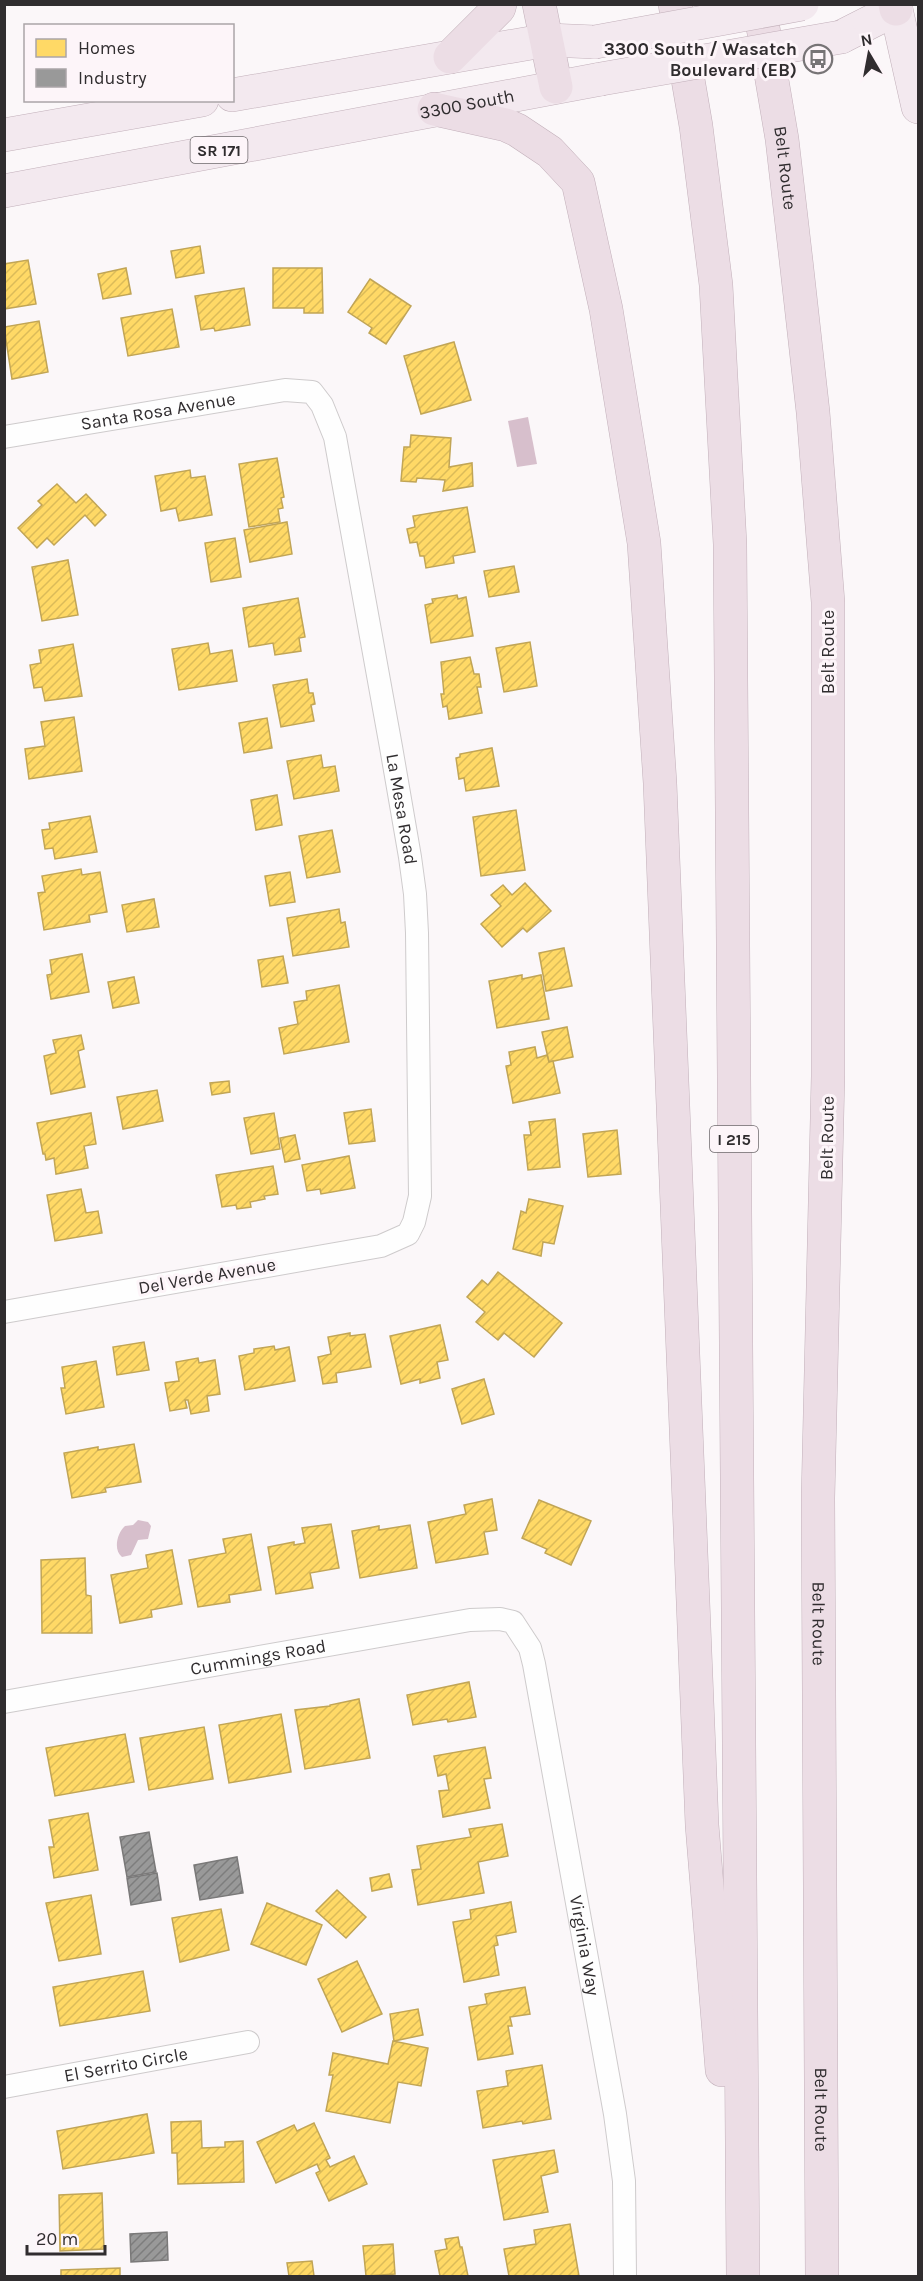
<svg xmlns="http://www.w3.org/2000/svg" width="923" height="2281" viewBox="0 0 923 2281" font-family="Karla,sans-serif">
	<defs>
		<pattern id="homes-hatch" width="6" height="6" patternUnits="userSpaceOnUse" patternTransform="scale(1.5)"><rect width="6" height="6" fill="#ffd966"/><path d="M-1 1l2-2M0 6l6-6M5 7l2-2" fill="none" stroke="#dbbb59"/></pattern>
		<pattern id="industry-hatch" width="6" height="6" patternUnits="userSpaceOnUse" patternTransform="scale(1.5)"><rect width="6" height="6" fill="#999"/><path d="M-1 1l2-2M0 6l6-6M5 7l2-2" fill="none" stroke="#7d7d7d"/></pattern>
	</defs>
	<rect width="100%" height="100%" fill="#fbf7f9"/>
	<g fill="#d7bfcc">
		<path d="M528 417 537 464 517 467 508 421Z"/>
		<path d="M138 1520 148 1522 151 1526 148 1539 138 1540 131 1555 122 1557C113 1550 117 1533 125 1526L133 1525Z"/>
	</g>
	<g fill="url(#homes-hatch)" stroke="#c1a556" stroke-width="1.5">
		<path d="M200 246 204 273 176 278 171 251Z"/>
		<path d="M28 260 36 304 4 309V264Z"/>
		<path d="M126 268 131 294 103 299 98 274Z"/>
		<path d="M273 268H322L323 313H304V308H273Z"/>
		<path d="M370 279 411 306 386 344 369 333 372 328 348 312Z"/>
		<path d="M244 288 250 325 215 331 214 328 201 330 195 296Z"/>
		<path d="M172 309 179 347 128 356 121 318Z"/>
		<path d="M39 321 48 372 12 379 4 327Z"/>
		<path d="M454 342 471 400 421 414 404 356Z"/>
		<path d="M411 435 451 438 449 467 472 463 473 486 443 491 445 480 417 478 416 482 401 481 404 447H410Z"/>
		<path d="M277 458 284 497 281 498 283 508 278 509 280 522 249 527 239 464Z"/>
		<path d="M190 470 191 478 205 476 212 515 179 521 176 508 161 511 155 476Z"/>
		<path d="M57 484 76 503 86 494 106 515 95 526 85 515 54 545 47 538 37 548 18 528 42 505 38 501Z"/>
		<path d="M467 507 475 552 453 556 454 563 426 568 424 556H420L417 542 410 543 407 529 415 527 413 516Z"/>
		<path d="M287 522 292 554 250 562 244 530Z"/>
		<path d="M235 538 241 577 211 582 205 543Z"/>
		<path d="M68 560 78 615 42 621 32 567Z"/>
		<path d="M514 566 519 592 489 597 484 571Z"/>
		<path d="M457 595 458 599 466 597 473 636 431 643 425 605 433 603 432 599Z"/>
		<path d="M298 598 305 637 299 638 301 651 275 655 273 643 249 647 243 608Z"/>
		<path d="M530 642 537 686 504 692 496 648Z"/>
		<path d="M208 643 210 654 232 650 237 681 179 690 172 649Z"/>
		<path d="M73 644 82 696 45 701 42 687 34 688 30 665 41 663 39 650Z"/>
		<path d="M470 657 474 674H479L481 687H477L482 713 449 719 447 706 443 707 441 694H444L441 662Z"/>
		<path d="M307 679 309 693H313L315 704 311 705 314 721 281 727 273 685Z"/>
		<path d="M74 717 82 771 29 779 25 749 45 746 41 722Z"/>
		<path d="M267 718 272 748 244 753 239 723Z"/>
		<path d="M492 748 499 786 466 791 464 778 459 779 456 758 460 757V754Z"/>
		<path d="M321 755 323 768 335 766 339 791 294 799 287 761Z"/>
		<path d="M277 795 282 825 256 830 251 800Z"/>
		<path d="M516 810 525 870 481 876 473 817Z"/>
		<path d="M90 816 97 852 55 859 53 848 45 849 42 830 50 829 49 823Z"/>
		<path d="M332 830 340 872 307 878 299 836Z"/>
		<path d="M81 869 82 875 100 872 107 912 89 915 90 922 44 930 38 893 45 892 42 876Z"/>
		<path d="M290 872 295 902 270 906 265 876Z"/>
		<path d="M525 883 551 911 527 932 523 928 502 947 481 924 501 906 491 895 503 885 512 895Z"/>
		<path d="M154 899 159 927 127 932 122 905Z"/>
		<path d="M339 909 341 923 345 922 349 947 293 956 287 918Z"/>
		<path d="M564 948 572 986 546 991 539 953Z"/>
		<path d="M82 954 89 992 51 999 47 975 52 974 50 960Z"/>
		<path d="M283 956 288 983 262 987 258 960Z"/>
		<path d="M522 975V979L541 975 549 1019 497 1028 489 981Z"/>
		<path d="M134 977 139 1003 113 1008 108 982Z"/>
		<path d="M339 985 349 1042 284 1054 279 1028 298 1024 294 1002 307 1000 306 991Z"/>
		<path d="M567 1027 573 1057 549 1062 542 1032Z"/>
		<path d="M81 1035 84 1049 78 1051 85 1087 51 1094 44 1056 56 1053 53 1040Z"/>
		<path d="M535 1047 537 1058 547 1055 549 1062 553 1061 560 1093 513 1103 506 1066 511 1065 509 1052Z"/>
		<path d="M229 1081 230 1092 212 1095 210 1083Z"/>
		<path d="M157 1090 163 1121 123 1129 117 1097Z"/>
		<path d="M371 1109 375 1141 349 1144 344 1113Z"/>
		<path d="M91 1113 96 1144 84 1146 88 1168 56 1174 54 1158 46 1160 45 1154H43L37 1123Z"/>
		<path d="M274 1113 280 1149 251 1154 244 1118Z"/>
		<path d="M555 1119 560 1167 528 1170 524 1135H531L529 1122Z"/>
		<path d="M617 1130 621 1174 588 1177 583 1134Z"/>
		<path d="M295 1135 300 1159 285 1162 280 1138Z"/>
		<path d="M349 1156 355 1188 321 1194 320 1189 307 1191 302 1165Z"/>
		<path d="M273 1166 278 1194 264 1196 265 1199 250 1202 251 1207 237 1209 236 1205 222 1207 216 1175Z"/>
		<path d="M81 1189 86 1213 98 1211 102 1233 55 1241 47 1195Z"/>
		<path d="M529 1199 563 1206 554 1244 543 1242 541 1256 513 1249 521 1211 526 1213Z"/>
		<path d="M498 1272 562 1323 534 1357 504 1333 498 1340 476 1322 485 1312 467 1297 482 1280 488 1285Z"/>
		<path d="M440 1325 448 1360 437 1362 440 1378 420 1383V1379L401 1384 390 1336Z"/>
		<path d="M350 1333V1336L365 1334 371 1367 336 1373 337 1382 323 1384 318 1357 331 1354 328 1337Z"/>
		<path d="M144 1342 149 1370 117 1375 113 1347Z"/>
		<path d="M274 1346 275 1350 289 1347 295 1381 245 1390 239 1356 254 1353V1349Z"/>
		<path d="M198 1358 199 1363 215 1360 220 1394 207 1396 209 1411 191 1414 188 1400H185L187 1408 170 1411 165 1383 179 1381 176 1362Z"/>
		<path d="M96 1361 104 1407 66 1414 61 1388H65L62 1367Z"/>
		<path d="M484 1379 494 1414 462 1424 452 1389Z"/>
		<path d="M134 1444 141 1482 105 1488 106 1492 72 1498 64 1453 98 1447V1450Z"/>
		<path d="M492 1499 497 1530 484 1532 488 1554 436 1563 428 1522 466 1514 464 1505Z"/>
		<path d="M539 1500 591 1521 571 1565 545 1553 547 1549 522 1538Z"/>
		<path d="M331 1524 339 1568 310 1573 313 1588 276 1594 268 1547 294 1542V1545L305 1543 302 1528Z"/>
		<path d="M410 1525 417 1568 360 1578 352 1531 379 1526V1530Z"/>
		<path d="M251 1534 261 1590 229 1595 230 1602 198 1607 189 1560 226 1553 223 1539Z"/>
		<path d="M172 1550 182 1604 151 1610 152 1617 120 1623 111 1575 148 1568 146 1555Z"/>
		<path d="M85 1558 86 1595 91 1596 92 1633H42L41 1560Z"/>
		<path d="M469 1682 476 1717 448 1722 447 1719 413 1725 407 1695Z"/>
		<path d="M359 1699 370 1758 305 1769 295 1710 330 1706V1705Z"/>
		<path d="M281 1714 291 1772 229 1783 219 1725Z"/>
		<path d="M204 1727 213 1779 149 1790 140 1738Z"/>
		<path d="M125 1734 134 1782 55 1796 46 1748Z"/>
		<path d="M485 1747 491 1778 484 1779 490 1808 443 1817 439 1791 449 1790 446 1774 438 1776 434 1756Z"/>
		<path d="M88 1813 98 1870 54 1878 49 1847H54L49 1820Z"/>
		<path d="M502 1824 508 1856 478 1862 484 1893 418 1905 412 1870 421 1869 417 1846 471 1837 469 1829Z"/>
		<path d="M389 1874 392 1887 372 1891 370 1878Z"/>
		<path d="M337 1890 366 1917 346 1938 316 1911Z"/>
		<path d="M91 1895 101 1954 59 1961 46 1903Z"/>
		<path d="M511 1902 516 1932 496 1936 498 1945 494 1946 499 1975 464 1982 453 1922 471 1919 470 1910Z"/>
		<path d="M267 1903 322 1925 306 1965 251 1944Z"/>
		<path d="M221 1909 229 1950 180 1962 172 1918Z"/>
		<path d="M357 1961 382 2014 342 2032 318 1979Z"/>
		<path d="M143 1971 150 2011 60 2026 53 1987Z"/>
		<path d="M525 1987 530 2014 510 2017 512 2026H508L513 2054 478 2060 469 2007 487 2004 485 1994Z"/>
		<path d="M418 2009 423 2035 394 2041 390 2014Z"/>
		<path d="M393 2041 428 2048 421 2086 398 2082 390 2123 326 2111 333 2075H329L333 2053 388 2064Z"/>
		<path d="M542 2065 551 2119 523 2124 522 2121 483 2128 477 2091 508 2086 506 2071Z"/>
		<path d="M147 2114 154 2153 63 2169 57 2131Z"/>
		<path d="M201 2121 202 2148 225 2147V2142L243 2141 244 2182 178 2184 177 2153H172L171 2122Z"/>
		<path d="M314 2123 330 2158 326 2160 330 2167 354 2156 367 2184 329 2201 316 2173 320 2171 317 2164 276 2183 257 2142 294 2125 297 2131Z"/>
		<path d="M554 2150 558 2172 541 2176 548 2212 504 2220 493 2160Z"/>
		<path d="M102 2193 104 2249 60 2251 59 2195Z"/>
		<path d="M570 2224 579 2276H509L504 2249 536 2244 534 2230Z"/>
		<path d="M458 2237 460 2247H462L468 2276H440L435 2251 447 2249 445 2239Z"/>
		<path d="M393 2244 395 2274 366 2276 363 2246Z"/>
		<path d="M312 2261 314 2276H289L287 2263Z"/>
		<path d="M120 2268V2276H61V2270Z"/>
	</g>
	<g fill="url(#industry-hatch)" stroke="#7a7979" stroke-width="1.5">
		<path d="M149 1832 156 1872 127 1877 120 1837Z"/>
		<path d="M237 1857 243 1893 200 1900 194 1865Z"/>
		<path d="M157 1873 161 1900 131 1905 127 1878Z"/>
		<path d="M167 2232 168 2260 131 2262 130 2234Z"/>
	</g>
	<g fill="none" stroke-linecap="round" stroke-linejoin="round">
		<g stroke="#cecbcc" stroke-width="24">
			<g id="street">
				<path id="s1" d="M4 437 285 390 312 392 322 405 335 437 391 747 410 857 415 894 417 933 420 1196 414 1222 408 1234 381 1246 4 1312"/>
				<path id="s2" d="M4 1702 470 1620 500 1619 513 1622 530 1648 534 1664 615 2114 624 2181 625 2276"/>
				<path id="s3" d="M4 2087 248 2042"/>
			</g>
		</g>
		<g stroke="#c2b0ba" stroke-width="34">
			<g id="primary">
				<path d="M896 9 918 107"/>
				<path d="M841 37 896 9"/>
				<path d="M232 95 548 40 595 42"/>
				<path d="M4 135 202 100"/>
				<path id="s4" d="M4 191 601 79"/>
			</g>
		</g>
		<g stroke="#c2b0ba" stroke-width="34">
			<g id="highway">
				<path d="M539 4 556 87"/>
				<path d="M675 4 696 126 716 285 730 544 743 2276"/>
				<path id="s5" d="M759 4 782 139 796 260 813 412 828 602V1076L818 1498 822 2276"/>
				<path d="M895 4 896 9"/>
				<path d="M450 57 499 8 500 4"/>
				<path d="M434 109 506 125 517 130 550 152 578 182 606 309 644 543 660 783 702 1825 722 2070"/>
			</g>
		</g>
		<use href="#street" stroke="#fefefe" stroke-width="22"/>
		<use href="#primary" stroke="#f3e9ef" stroke-width="33"/>
		<use href="#highway" stroke="#ecdde5" stroke-width="33"/>
		<g stroke="#c2b0ba" stroke-width="34" stroke-linecap="butt">
			<g id="primary-bridge">
				<path d="M595 42 802 4"/>
				<path d="M601 79 841 37"/>
			</g>
		</g>
		<use href="#primary-bridge" stroke="#f3e9ef" stroke-width="33"/>
	</g>
	<defs>
		<g id="bus-ring" transform="scale(1.5)"><circle r="9.5" fill="#fdf5f9" stroke="#777476" stroke-width="1.5"/><path d="M-5-6H5V4H4V6H2V4H-2V6H-4V4H-5ZM-3.5-4V0h7V-4ZM-3.5 1.2v1.5H-2V1.2ZM2 1.2v1.5H3.5V1.2Z" fill="#777476"/></g>
	</defs>
	<g fill-rule="evenodd">
		<use href="#bus-ring" x="818" y="59"/>
	</g>
	<g text-anchor="middle" stroke-width="6" stroke-linejoin="round" paint-order="stroke">
		<g fill="#fdf5f9" stroke="#6e696c" stroke-width="1.5">
			<rect x="190.5" y="137" width="57" height="26" rx="4.5"/>
			<rect x="710" y="1126" width="48" height="26" rx="4.5"/>
		</g>
		<g font-size="16" font-weight="bold" fill="#302d2f">
			<text x="219" y="156">SR 171</text>
			<text x="734" y="1145">I 215</text>
		</g>
		<g font-size="18" font-weight="bold" fill="#302d2f" stroke="#fdf5f9" text-anchor="end">
			<text x="797" y="55">3300 South / Wasatch<tspan x="797" dy="21">Boulevard (EB)</tspan></text>
		</g>
		<g font-size="18" fill="#302d2f" stroke="#fdf5f9">
			<text dy="6" stroke="none"><textPath href="#s4" startOffset="471">3300 South</textPath></text>
			<text dy="6" stroke="none"><textPath href="#s5" startOffset="166">Belt Route</textPath></text>
			<text dy="6" stroke="none"><textPath href="#s1" startOffset="156">Santa Rosa Avenue</textPath></text>
			<text transform="translate(828 652) rotate(-90)" y="6">Belt Route</text>
			<text dy="6" stroke="none"><textPath href="#s1" startOffset="741">La Mesa Road</textPath></text>
			<text transform="translate(827 1138) rotate(-89)" y="6">Belt Route</text>
			<text transform="translate(207 1276) rotate(-10)" y="6">Del Verde Avenue</text>
			<text dy="6" stroke="none"><textPath href="#s5" startOffset="1624">Belt Route</textPath></text>
			<text dy="6" stroke="none"><textPath href="#s2" startOffset="258">Cummings Road</textPath></text>
			<text dy="6" stroke="none"><textPath href="#s2" startOffset="850">Virginia Way</textPath></text>
			<text dy="6" stroke="none"><textPath href="#s3" startOffset="124">El Serrito Circle</textPath></text>
			<text dy="6" stroke="none"><textPath href="#s5" startOffset="2110">Belt Route</textPath></text>
		</g>
	</g>
	<rect width="923" height="2281" fill="none" stroke="#302d2f" stroke-width="12"/>
	<rect x="24" y="24" width="210" height="78" fill="#fdf5f9" stroke="#aba5a8" stroke-width="1.5"/>
	<rect x="36" y="39" width="30" height="18" fill="#ffd966" stroke="#aba5a8" stroke-width="1.5"/>
	<text x="78" y="54" font-size="18" fill="#302d2f">Homes</text>
	<rect x="36" y="69" width="30" height="18" fill="#999999" stroke="#aba5a8" stroke-width="1.5"/>
	<text x="78" y="84" font-size="18" fill="#302d2f">Industry</text>
	<g transform="translate(869 54) rotate(350)" stroke="#fdf5f9" stroke-width="4.5" paint-order="stroke">
	<path d="M0-4.5L10 22L0 15L-10 22Z" fill="#302d2f"/>
	<text y="-9" font-size="16" font-weight="bold" text-anchor="middle" fill="#302d2f">N</text>
	</g>
	<path d="M27 2245v9h78v-9" fill="none" stroke="#302d2f" stroke-width="3"/>
	<text x="36" y="2245" font-size="18" fill="#302d2f" stroke="#fdf5f9" stroke-width="4.5" paint-order="stroke">20 m</text>
</svg>
